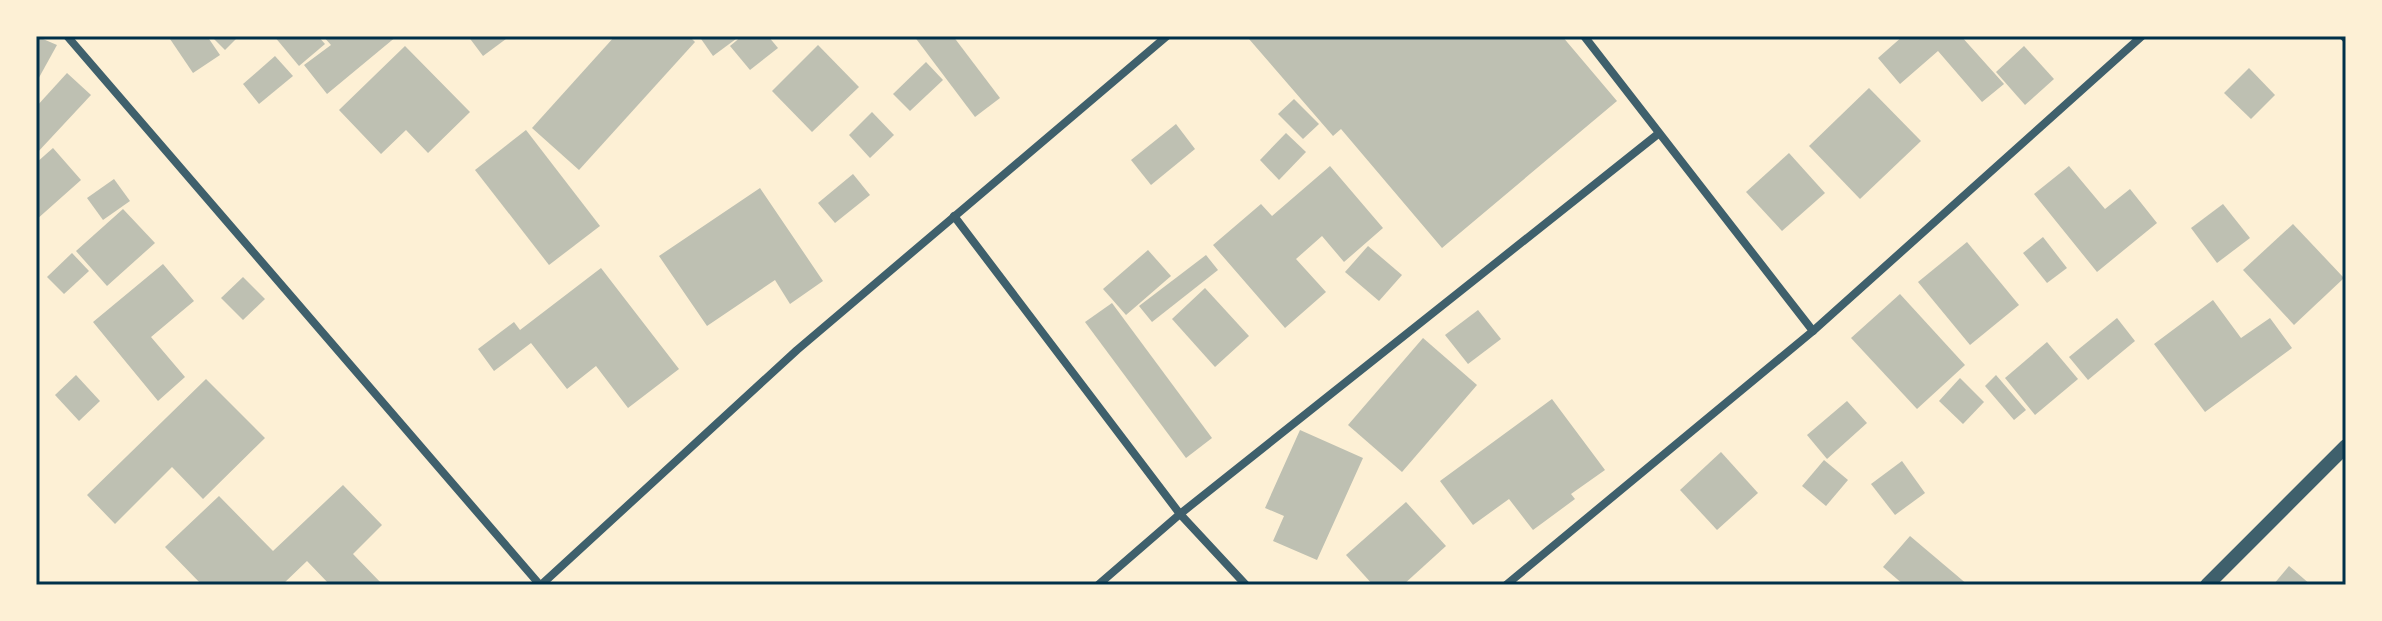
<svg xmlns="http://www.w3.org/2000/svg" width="2382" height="621" viewBox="0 0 2382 621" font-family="Poppins,sans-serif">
	<rect width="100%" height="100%" fill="#fdf0d5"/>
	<g fill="#bec0b2">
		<path d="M36 36 57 45 36 83Z"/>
		<path d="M168 36H207L220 55 193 73Z"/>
		<path d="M211 36H239L225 50Z"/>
		<path d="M274 36H318L325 44 299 66Z"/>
		<path d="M323 36H397L327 94 304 65 331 45Z"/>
		<path d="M468 36H510L483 56Z"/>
		<path d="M615 36H689L695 42 579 170 532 128Z"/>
		<path d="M699 36H740L713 56Z"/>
		<path d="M742 36H768L778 48 750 70 730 46Z"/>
		<path d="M914 36H953L1000 98 975 117Z"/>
		<path d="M1253 36H1562L1617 101 1442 248 1341 129 1333 136 1249 39Z"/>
		<path d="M1903 36H1961L2004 84 1982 102 1938 51 1900 84 1878 58Z"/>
		<path d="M818 45 859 87 812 132 772 91Z"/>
		<path d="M405 46 470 112 428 153 406 130 381 154 339 110Z"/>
		<path d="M2024 46 2054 79 2025 105 1996 72Z"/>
		<path d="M275 56 293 76 259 104 243 84Z"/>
		<path d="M926 62 943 80 910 111 893 94Z"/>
		<path d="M2249 68 2275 95 2251 119 2224 93Z"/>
		<path d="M67 73 91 95 36 154V107Z"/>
		<path d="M1869 88 1921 141 1860 199 1809 146Z"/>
		<path d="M1294 99 1319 124 1303 139 1278 114Z"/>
		<path d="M872 112 894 135 870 158 849 135Z"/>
		<path d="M1176 124 1195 149 1151 185 1131 160Z"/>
		<path d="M526 130 600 226 549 265 475 170Z"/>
		<path d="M1286 133 1306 152 1279 180 1260 160Z"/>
		<path d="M53 148 81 180 36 220V163Z"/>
		<path d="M1789 153 1825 193 1782 231 1746 192Z"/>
		<path d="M1330 166 1383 228 1344 262 1322 236 1296 259 1326 292 1285 328 1213 245 1261 204 1272 216Z"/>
		<path d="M2069 166 2105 209 2130 189 2157 223 2097 272 2034 194Z"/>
		<path d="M853 174 870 195 835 223 818 203Z"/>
		<path d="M114 179 130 201 103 220 87 198Z"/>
		<path d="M760 188 823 281 790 304 775 280 707 326 659 256Z"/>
		<path d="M2223 204 2250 238 2217 263 2191 228Z"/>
		<path d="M123 209 155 243 107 286 76 251Z"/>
		<path d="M2293 224 2344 278 2294 325 2243 270Z"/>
		<path d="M2043 237 2067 268 2047 283 2023 253Z"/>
		<path d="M1967 242 2019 305 1970 345 1918 282Z"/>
		<path d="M1368 246 1402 275 1379 301 1345 272Z"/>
		<path d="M1148 250 1171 276 1126 315 1103 289Z"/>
		<path d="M72 253 89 271 64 294 47 277Z"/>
		<path d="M1206 255 1218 270 1152 322 1139 306Z"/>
		<path d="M163 264 194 301 151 337 185 377 158 401 93 322Z"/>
		<path d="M601 268 679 369 628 408 596 366 567 389 531 343 494 371 478 349 514 322 520 330Z"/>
		<path d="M243 277 265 299 243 320 221 298Z"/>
		<path d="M1205 288 1249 336 1215 367 1172 319Z"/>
		<path d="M1900 294 1965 365 1917 409 1851 338Z"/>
		<path d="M2213 300 2241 338 2270 318 2292 348 2205 412 2154 344Z"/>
		<path d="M1112 303 1212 438 1186 458 1085 322Z"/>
		<path d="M1478 310 1501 339 1468 364 1445 335Z"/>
		<path d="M2117 318 2135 341 2088 380 2069 357Z"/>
		<path d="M1423 338 1477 385 1402 472 1348 425Z"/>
		<path d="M2047 342 2078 379 2035 415 2005 378Z"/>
		<path d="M76 375 100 401 79 421 55 395Z"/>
		<path d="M1996 375 2026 410 2014 420 1985 386Z"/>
		<path d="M1960 378 1984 402 1963 424 1939 401Z"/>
		<path d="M206 379 265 438 203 499 172 467 115 524 87 495Z"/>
		<path d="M1552 399 1605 470 1571 494 1575 499 1533 530 1509 499 1473 525 1440 481Z"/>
		<path d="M1847 401 1867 423 1827 459 1807 435Z"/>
		<path d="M1300 430 1363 458 1317 560 1273 541 1284 516 1265 508Z"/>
		<path d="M1721 452 1758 493 1717 530 1680 490Z"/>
		<path d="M1824 460 1848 480 1826 506 1802 486Z"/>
		<path d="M1902 461 1925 493 1895 515 1871 484Z"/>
		<path d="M343 485 382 525 353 554 383 585H330L307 561 282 585H202L165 547 219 496 273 551Z"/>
		<path d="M1406 502 1446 546 1403 585H1373L1346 555Z"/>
		<path d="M1910 536 1968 585H1904L1883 567Z"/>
		<path d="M2289 566 2311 585H2273Z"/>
	</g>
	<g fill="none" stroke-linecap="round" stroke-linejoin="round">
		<g stroke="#3f606c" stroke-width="8">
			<path d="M67 36 540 585"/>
			<path d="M1584 36 1813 331"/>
			<path d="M2343 36 2346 39"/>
			<path d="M954 216 1180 514 1246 585"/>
			<path d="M541 585 797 350 1167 36"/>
			<path d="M1098 585 1180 514 1658 134"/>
			<path d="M1506 585 1813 331 2142 36"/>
		</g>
		<path stroke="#3f606c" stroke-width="14" d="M2207 585 2346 446"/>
	</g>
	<rect width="2382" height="621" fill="none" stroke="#fdf0d5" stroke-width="76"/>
	<rect x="38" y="38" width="2306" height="545" fill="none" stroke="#003049" stroke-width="3"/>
</svg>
